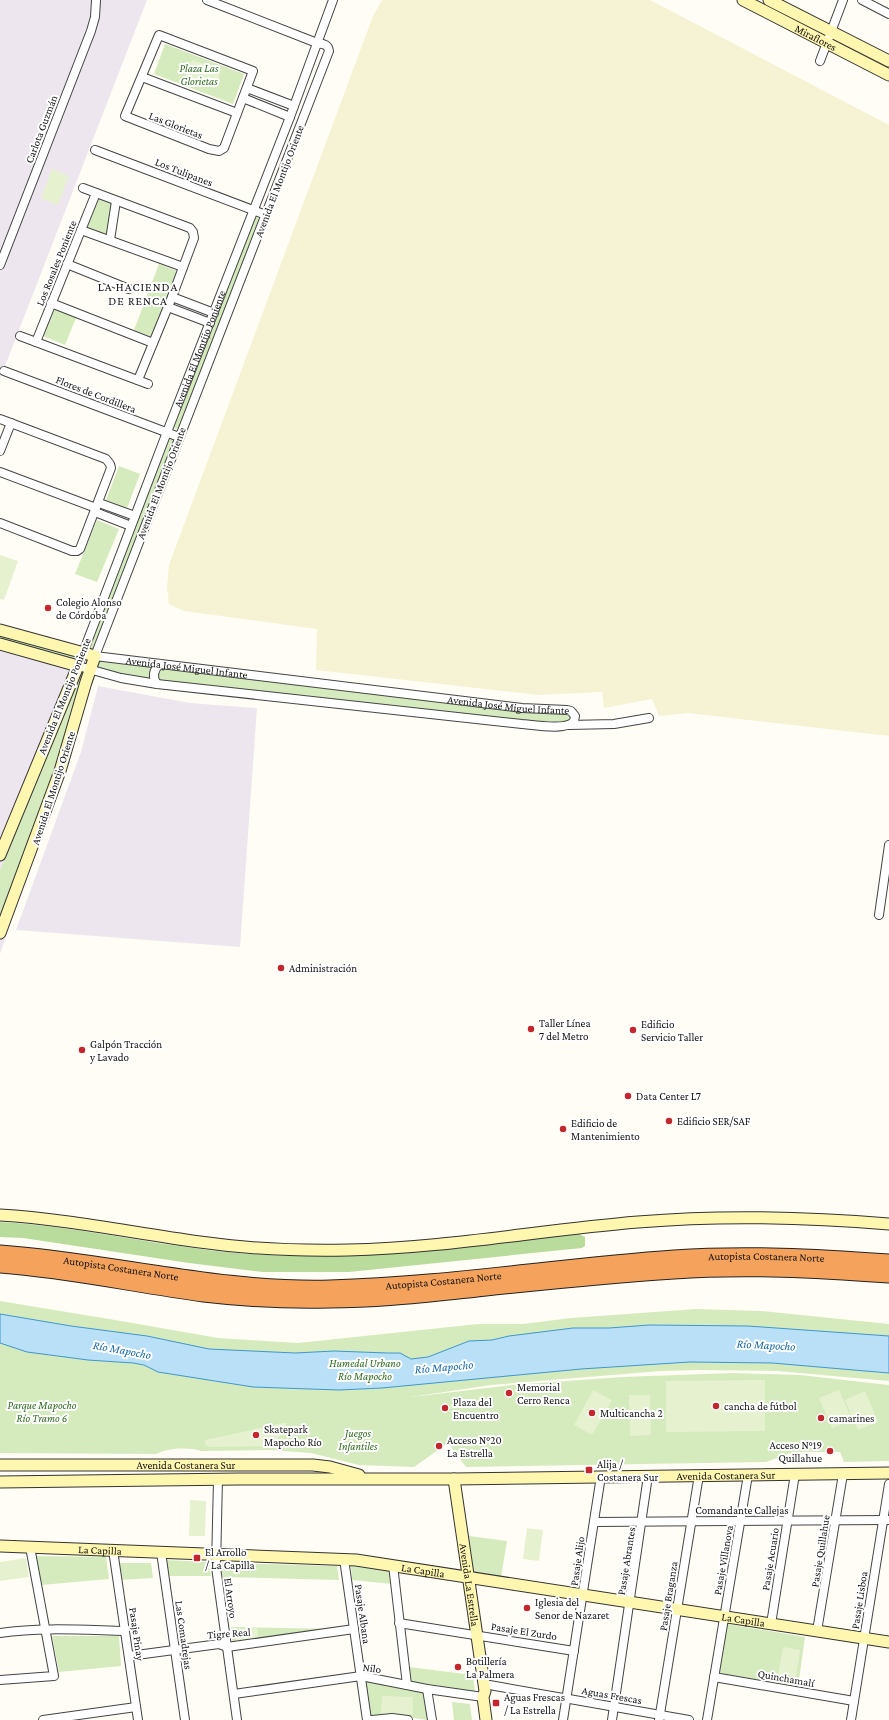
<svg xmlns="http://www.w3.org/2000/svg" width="889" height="1720" viewBox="0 0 889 1720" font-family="'Crimson Pro',serif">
	<rect width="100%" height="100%" fill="#fffdf5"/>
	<g fill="#eee6ef">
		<path d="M0 0H147L0 379Z"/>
		<path d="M0 629 98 656 0 954Z"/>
		<path d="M98 686 190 703 257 708 240 947 16 930 81 752Z"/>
	</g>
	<path fill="#f6f3d4" d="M382 0H650L889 125V736L688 713 659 716 652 699 604 708 602 692 539 695 316 670 317 629 184 611 169 604 167 587 169 565 373 16Z"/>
	<g fill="#d5ebbd">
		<path d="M165 44 244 74 233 104 154 74Z"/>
		<path d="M97 197 113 203 108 236 85 228Z"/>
		<path d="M257 217 260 220 180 428 178 430 174 428V423L255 218Z"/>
		<path d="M159 264 177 271 152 337 134 330Z"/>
		<path d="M54 309 76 318 65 345 43 336Z"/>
		<path d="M169 439H174V442L94 650H88Z"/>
		<path d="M119 466 140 474 127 508 106 500Z"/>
		<path d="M97 520 119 529 97 582 75 574Z"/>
		<path d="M0 633 73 654 75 658 74 660 0 641Z"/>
		<path d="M101 661 150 668 149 680 99 670 97 664Z"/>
		<path d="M161 668 541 713 567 714 570 715V720L564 722 526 721 162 681 157 678 156 673Z"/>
		<path d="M81 671 84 672 61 758 0 923V871L79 672Z"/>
		<path d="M0 1301 127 1322 218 1338 298 1343 478 1324H523L571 1318 696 1309 761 1311 889 1324V1381L777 1371 697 1370 661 1371 491 1385 411 1397 512 1385 622 1377 733 1373 800 1375 889 1385V1461L844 1462 840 1452H794L766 1462 466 1467 448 1443 414 1467 359 1465 311 1453 270 1450 201 1451C187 1447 169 1448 156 1454L0 1453Z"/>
		<path d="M469 1536 507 1541 501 1577 472 1573Z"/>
		<path d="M36 1556 106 1557 109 1579 41 1585Z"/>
		<path d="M165 1560 208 1562 211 1576H168Z"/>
		<path d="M117 1563H151L153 1578 120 1580Z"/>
		<path d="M221 1563 337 1566 339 1580 223 1577Z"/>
		<path d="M351 1566 390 1571 392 1584 352 1580Z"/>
		<path d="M727 1624 805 1637 798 1687 718 1673Z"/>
		<path d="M231 1627 341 1629 233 1647Z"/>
		<path d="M52 1636H119L121 1666 59 1672Z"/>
		<path d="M409 1667 473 1675 475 1692 410 1681Z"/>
		<path d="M362 1678 425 1692 428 1720 392 1715 366 1718Z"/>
		<path d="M452 1702 470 1704 472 1720H454Z"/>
	</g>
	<path fill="#b9dc9c" d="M0 1222C89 1227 177 1251 266 1255 371 1260 476 1245 579 1234L585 1237V1246L582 1248 349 1272H263L189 1263 23 1238 0 1237Z"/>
	<g fill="#e6f2cf">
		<path d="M192 60 221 70 215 88 185 77Z"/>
		<path d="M52 169 69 176 58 205 41 198Z"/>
		<path d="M0 555 18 561 4 600 0 599Z"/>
		<path d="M765 1380V1431L666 1432V1381Z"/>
		<path d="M593 1390 612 1400 592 1435 574 1425Z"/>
		<path d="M839 1390 852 1420 832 1428 819 1398Z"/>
		<path d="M865 1391 878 1422 858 1430 845 1400Z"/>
		<path d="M629 1395H650L651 1435 630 1436Z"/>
		<path d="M283 1423H286V1430L270 1446 209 1447 205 1444V1440Z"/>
		<path d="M190 1500 206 1501 205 1536H189Z"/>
		<path d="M527 1528 543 1530 539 1561 523 1559Z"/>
		<path d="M26 1558 29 1577 0 1581V1562Z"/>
		<path d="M257 1627 259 1642 237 1645 234 1631Z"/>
		<path d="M783 1647 800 1650 795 1684 777 1682Z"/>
		<path d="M382 1696 413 1697V1715L381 1714Z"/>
	</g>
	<path fill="#b9e0f7" stroke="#3f96cf" d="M0 1314 71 1326 147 1336 209 1349 295 1353 334 1351 387 1353H400L411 1359 428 1357 469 1341 492 1340 509 1336 573 1328H609L649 1325 748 1326 889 1336V1373L772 1363 690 1362 581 1369 382 1388 339 1390 253 1387 158 1372 144 1365 133 1363 88 1360 27 1352 0 1343Z"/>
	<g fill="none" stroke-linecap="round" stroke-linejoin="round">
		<g stroke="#444" stroke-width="10">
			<g id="street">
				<path id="s1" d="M207 0 317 43C323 44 328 44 329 51L95 656 522 708 567 710 571 711 575 716 574 721C567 731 534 725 522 724L157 684 121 678 78 666 167 432 290 117C304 78 319 39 333 0"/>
				<path d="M862 0 889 14"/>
				<path d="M159 35 253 71 224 148 219 151 209 149 125 116Z"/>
				<path d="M820 61 843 0"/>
				<path d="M142 77 237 113"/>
				<path d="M247 88 294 106"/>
				<path d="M243 98 290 117"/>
				<path d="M95 150 266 215"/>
				<path d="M83 188 190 228 193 232 194 238 172 297 138 380"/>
				<path d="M81 230 183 267"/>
				<path d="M110 240 116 201"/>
				<path d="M67 264 129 289"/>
				<path d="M0 265 91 31 95 17 96 0"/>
				<path d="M172 297 214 313"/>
				<path d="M51 303 153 343"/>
				<path d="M168 307 210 323"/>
				<path d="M20 336 148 384"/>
				<path d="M36 342 96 193"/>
				<path d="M4 371 179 437"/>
				<path d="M0 419 106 459 110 464 111 468 80 549 77 551H72L0 523"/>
				<path d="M0 451 11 423"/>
				<path d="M0 472 96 508"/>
				<path d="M99 503 135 516"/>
				<path d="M95 512 131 526"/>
				<path d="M157 684C152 677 153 670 160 664"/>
				<path d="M569 725 614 724 649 718"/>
				<path d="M879 915 889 845"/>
				<path d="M218 1479 216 1567 237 1720"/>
				<path d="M594 1522 889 1520"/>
				<path d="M113 1550 138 1720"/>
				<path d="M161 1552 185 1720"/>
				<path d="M344 1559 367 1720"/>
				<path d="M393 1565 407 1685"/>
				<path d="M399 1623 574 1651"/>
				<path d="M771 1624 795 1474"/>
				<path d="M817 1631 843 1474"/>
				<path d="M0 1633C42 1627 83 1630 125 1631"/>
				<path d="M129 1656 219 1644 227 1647 354 1629"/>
				<path d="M714 1677 854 1701"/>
				<path d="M0 1680 54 1676 30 1547"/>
				<path d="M484 1684 689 1720"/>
				<path d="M427 1689 432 1720"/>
				<path d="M234 1694 361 1676 427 1689 483 1697"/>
				<path d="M43 1720 136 1707"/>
				<path d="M372 1720 392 1718 408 1720"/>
				<path d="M563 1720 601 1476"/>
				<path d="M612 1720 648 1476"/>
				<path d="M659 1720 699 1475"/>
				<path d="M707 1720 748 1475"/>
				<path d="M851 1720 889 1484"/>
			</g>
		</g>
		<g stroke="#333" stroke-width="13">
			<g id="secondary">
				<path id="s2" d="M743 0 889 75"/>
				<path d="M769 0 889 61"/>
				<path d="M0 630 95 656 86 682 60 771 0 933"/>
				<path d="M0 644 78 666 0 855"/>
				<path d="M0 1215C67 1219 133 1233 200 1242 249 1249 299 1251 348 1250 445 1248 541 1230 638 1222 721 1215 806 1217 889 1224"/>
				<path id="s3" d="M0 1465H313L330 1467 359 1475"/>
				<path id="s4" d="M454 1479 484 1684 485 1691 483 1697 486 1720"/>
				<path id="s5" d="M0 1482 238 1479H454L889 1473"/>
				<path id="s6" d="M0 1546 356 1560 889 1642"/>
			</g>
		</g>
		<g stroke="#222" stroke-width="17">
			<g id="highway">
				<path id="s7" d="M0 1253C111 1261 218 1291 330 1288 445 1285 559 1266 674 1258 746 1253 817 1257 889 1262"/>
				<path d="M0 1265C69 1270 136 1285 204 1294 246 1299 288 1301 330 1300 379 1300 428 1294 477 1289 543 1282 608 1275 674 1271 746 1266 817 1270 889 1275"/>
			</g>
		</g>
		<use href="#street" stroke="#fff" stroke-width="8"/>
		<use href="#secondary" stroke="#fff6b0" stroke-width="11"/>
		<use href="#highway" stroke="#f5a25d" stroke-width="15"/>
	</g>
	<g fill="#c4262e" stroke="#fff" stroke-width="1.5">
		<circle cx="48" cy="608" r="4"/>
		<circle cx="281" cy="968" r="4"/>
		<circle cx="531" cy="1029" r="4"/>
		<circle cx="633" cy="1030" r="4"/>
		<circle cx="82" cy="1050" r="4"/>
		<circle cx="628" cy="1096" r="4"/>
		<circle cx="669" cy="1121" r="4"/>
		<circle cx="563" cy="1129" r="4"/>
		<circle cx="509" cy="1393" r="4"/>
		<circle cx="716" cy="1406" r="4"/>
		<circle cx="445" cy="1408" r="4"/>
		<circle cx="592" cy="1413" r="4"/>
		<circle cx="821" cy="1418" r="4"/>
		<circle cx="256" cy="1435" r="4"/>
		<circle cx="439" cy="1446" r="4"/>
		<circle cx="830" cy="1451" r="4"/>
		<rect x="585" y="1466" width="8" height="8" rx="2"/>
		<rect x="193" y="1554" width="8" height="8" rx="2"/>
		<circle cx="527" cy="1608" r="4"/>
		<circle cx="458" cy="1667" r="4"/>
		<rect x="492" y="1699" width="8" height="8" rx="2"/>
	</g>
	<g text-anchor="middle" stroke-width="4" stroke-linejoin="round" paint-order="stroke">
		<g font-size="11" fill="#111" stroke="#fff">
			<text dy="4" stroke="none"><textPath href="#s2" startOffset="82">Miraflores</textPath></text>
			<text transform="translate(176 125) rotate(21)" y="4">Las Glorietas</text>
			<text transform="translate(41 129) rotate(-69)" y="4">Carlota Guzmán</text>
			<text transform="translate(184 172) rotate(21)" y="4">Los Tulipanes</text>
			<text transform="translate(279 181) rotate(-69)" y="4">Avenida El Montijo Oriente</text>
			<text transform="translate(56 263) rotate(-68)" y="4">Los Rosales Poniente</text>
			<text dy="4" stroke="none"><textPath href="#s1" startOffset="2115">Avenida El Montijo Poniente</textPath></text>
			<text transform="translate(96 394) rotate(21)" y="4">Flores de Cordillera</text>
			<text transform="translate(161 483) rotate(-69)" y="4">Avenida El Montijo Oriente</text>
			<text dy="4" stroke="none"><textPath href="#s1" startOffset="875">Avenida José Miguel Infante</textPath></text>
			<text transform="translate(64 696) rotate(-68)" y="4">Avenida El Montijo Poniente</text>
			<text dy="4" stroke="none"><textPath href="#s1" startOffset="1199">Avenida José Miguel Infante</textPath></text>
			<text transform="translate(53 788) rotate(-72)" y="4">Avenida El Montijo Oriente</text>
			<text dy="4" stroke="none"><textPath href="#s7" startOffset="770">Autopista Costanera Norte</textPath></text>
			<text dy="4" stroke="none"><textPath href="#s7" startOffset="122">Autopista Costanera Norte</textPath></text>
			<text dy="4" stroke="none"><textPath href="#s7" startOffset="446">Autopista Costanera Norte</textPath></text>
			<text dy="4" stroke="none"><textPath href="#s3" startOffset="186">Avenida Costanera Sur</textPath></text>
			<text dy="4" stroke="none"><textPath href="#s5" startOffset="726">Avenida Costanera Sur</textPath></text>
			<text x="742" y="1514">Comandante Callejas</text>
			<text dy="4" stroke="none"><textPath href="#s6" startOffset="100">La Capilla</textPath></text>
			<text transform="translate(820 1551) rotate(-81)" y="4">Pasaje Quillahue</text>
			<text transform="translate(770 1559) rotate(-81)" y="4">Pasaje Acuario</text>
			<text transform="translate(723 1560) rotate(-80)" y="4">Pasaje Villanova</text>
			<text transform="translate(577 1561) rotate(-82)" y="4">Pasaje Alijo</text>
			<text transform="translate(626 1561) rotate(-81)" y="4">Pasaje Abrantes</text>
			<text dy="4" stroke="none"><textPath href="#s6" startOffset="424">La Capilla</textPath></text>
			<text dy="4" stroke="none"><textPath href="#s4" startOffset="107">Avenida La Estrella</textPath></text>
			<text transform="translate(668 1596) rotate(-81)" y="4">Pasaje Braganza</text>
			<text transform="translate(231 1598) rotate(82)" y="4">El Arroyo</text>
			<text transform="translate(859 1600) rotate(-81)" y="4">Pasaje Lisboa</text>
			<text transform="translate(363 1614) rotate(82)" y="4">Pasaje Albana</text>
			<text dy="4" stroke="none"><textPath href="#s6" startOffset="748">La Capilla</textPath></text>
			<text transform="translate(524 1631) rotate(9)" y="4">Pasaje El Zurdo</text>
			<text transform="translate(229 1633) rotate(-4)" y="4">Tigre Real</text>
			<text transform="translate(137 1634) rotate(82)" y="4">Pasaje Pinay</text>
			<text transform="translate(184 1635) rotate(82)" y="4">Las Comadrejas</text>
			<text transform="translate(372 1668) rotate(8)" y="4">Nilo</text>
			<text transform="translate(786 1678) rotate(10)" y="4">Quinchamalí</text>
			<text transform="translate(612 1695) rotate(10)" y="4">Aguas Frescas</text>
		</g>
		<g font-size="11" font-style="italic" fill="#2f6b1f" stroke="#fff">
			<text x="199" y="72">Plaza Las<tspan x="199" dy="13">Glorietas</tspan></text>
			<text x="365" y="1367">Humedal Urbano<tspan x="365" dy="13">Río Mapocho</tspan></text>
			<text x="42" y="1409">Parque Mapocho<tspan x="42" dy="13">Río Tramo 6</tspan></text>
			<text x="358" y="1437">Juegos<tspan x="358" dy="13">Infantiles</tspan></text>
		</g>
		<g font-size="11" fill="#111" stroke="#fff" text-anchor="start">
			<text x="56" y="606">Colegio Alonso<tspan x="56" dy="13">de Córdoba</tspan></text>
			<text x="289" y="972">Administración</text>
			<text x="539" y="1027">Taller Línea<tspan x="539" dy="13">7 del Metro</tspan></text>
			<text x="641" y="1028">Edificio<tspan x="641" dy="13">Servicio Taller</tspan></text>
			<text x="90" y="1048">Galpón Tracción<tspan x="90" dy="13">y Lavado</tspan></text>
			<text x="636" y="1100">Data Center L7</text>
			<text x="677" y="1125">Edificio SER/SAF</text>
			<text x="571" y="1127">Edificio de<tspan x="571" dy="13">Mantenimiento</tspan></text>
			<text x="517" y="1391">Memorial<tspan x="517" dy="13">Cerro Renca</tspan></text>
			<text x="453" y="1406">Plaza del<tspan x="453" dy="13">Encuentro</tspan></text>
			<text x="724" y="1410">cancha de fútbol</text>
			<text x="600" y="1417">Multicancha 2</text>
			<text x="829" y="1422">camarines</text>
			<text x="264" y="1433">Skatepark<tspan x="264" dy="13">Mapocho Río</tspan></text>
			<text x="447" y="1444">Acceso N°20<tspan x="447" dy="13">La Estrella</tspan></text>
			<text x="822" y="1449" text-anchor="end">Acceso N°19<tspan x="822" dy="13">Quillahue</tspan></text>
			<text x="597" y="1468">Alija /<tspan x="597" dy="13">Costanera Sur</tspan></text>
			<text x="205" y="1556">El Arrollo<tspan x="205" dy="13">/ La Capilla</tspan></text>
			<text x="535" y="1606">Iglesia del<tspan x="535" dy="13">Senor de Nazaret</tspan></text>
			<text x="466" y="1665">Botillería<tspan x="466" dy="13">La Palmera</tspan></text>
			<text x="504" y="1701">Aguas Frescas<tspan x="504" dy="13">/ La Estrella</tspan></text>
		</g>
		<g font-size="12" letter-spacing="1" fill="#111" stroke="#fff">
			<text x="138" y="291">LA HACIENDA<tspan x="138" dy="14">DE RENCA</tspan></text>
		</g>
		<g font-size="12" font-style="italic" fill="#1768a6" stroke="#fff">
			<text transform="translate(766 1345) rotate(3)" y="4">Río Mapocho</text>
			<text transform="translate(122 1350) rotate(10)" y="4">Río Mapocho</text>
			<text transform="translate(444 1367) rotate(-5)" y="4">Río Mapocho</text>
		</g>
	</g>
</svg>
